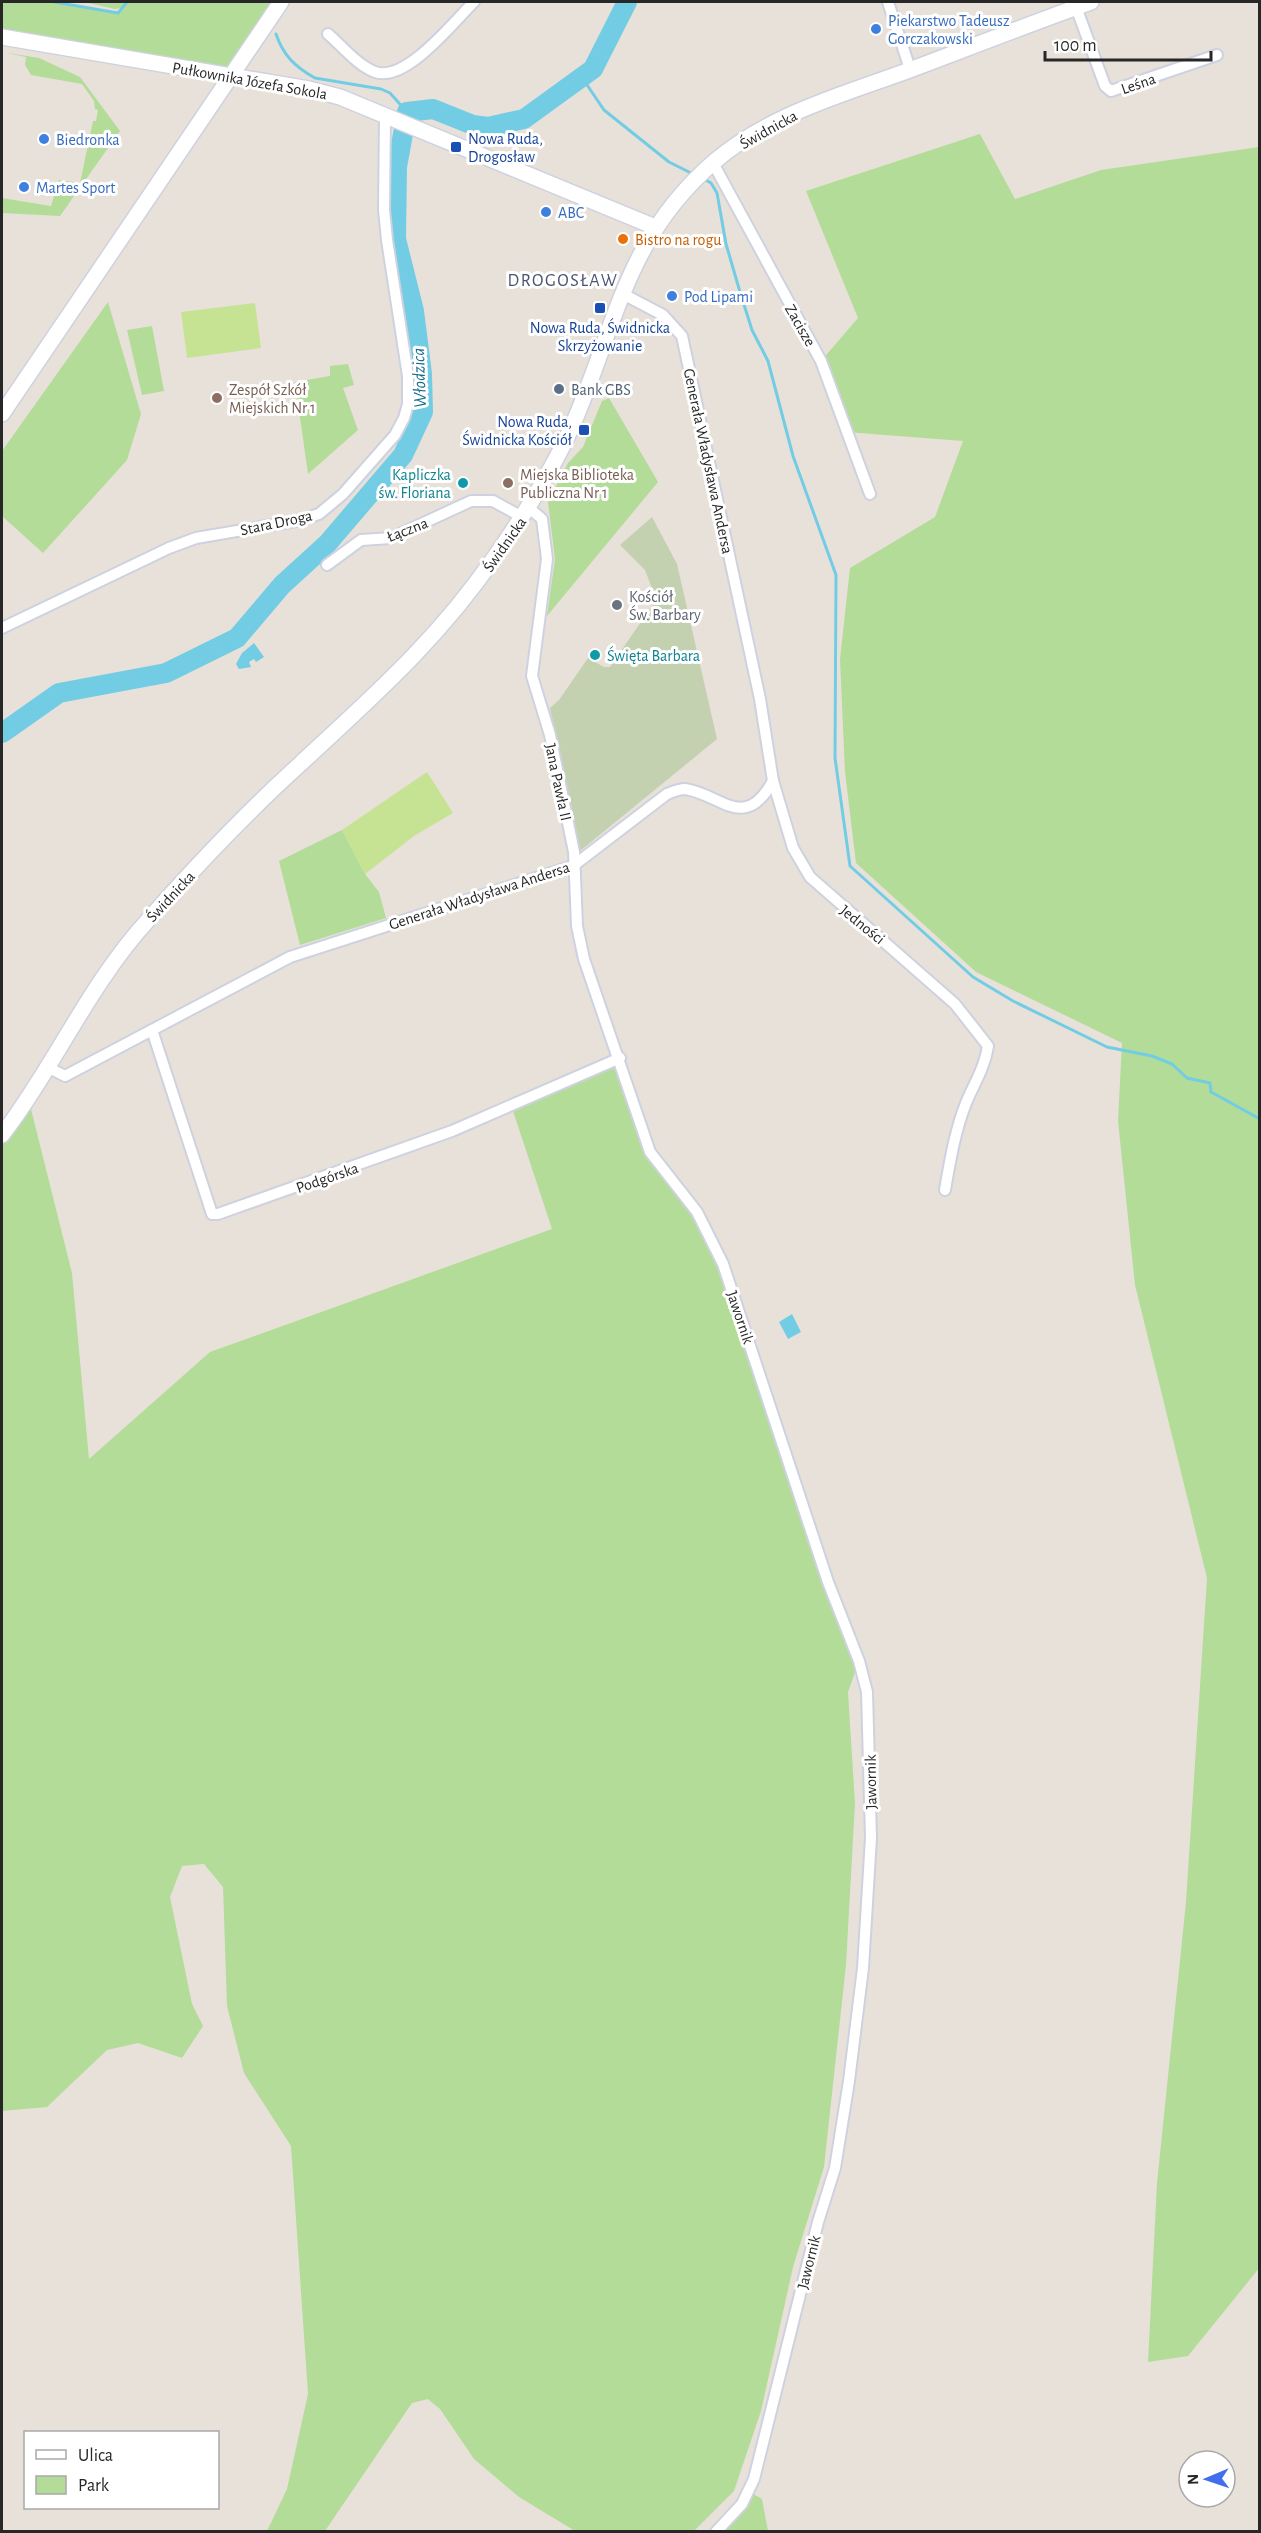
<svg xmlns="http://www.w3.org/2000/svg" width="1261" height="2533" viewBox="0 0 1261 2533" font-family="'Alegreya Sans',sans-serif">
	<rect width="100%" height="100%" fill="#e8e1d9"/>
	<g fill="#b3dc98">
		<path d="M2 2H46L118 13 121 8 115 9 84 2H281L230 76 2 37Z"/>
		<path d="M2 52 39 58 80 77 120 131 60 216 2 213V198L51 206 59 180 80 183 93 121H96L98 110 95 109 94 101 82 84 31 75 25 65 26 57Z"/>
		<path d="M980 134 1015 199 1101 170 1259 147 1260 2267 1188 2356 1148 2362 1157 2183 1186 1902 1207 1578 1135 1285 1118 1121 1122 1043 976 972 856 863 845 772 840 659 850 568 935 517 963 441 846 432 821 361 858 318 806 191Z"/>
		<path d="M108 302 141 414 127 460 43 553 2 516V451Z"/>
		<path d="M152 326 164 391 142 395 127 330Z"/>
		<path d="M348 364 354 385 343 388 358 430 308 474 295 382 330 376V366Z"/>
		<path d="M609 398 658 482 547 616 555 559 548 502 568 463 583 447 602 401Z"/>
		<path d="M342 830 365 874 379 892 386 918 300 945 279 861Z"/>
		<path d="M620 1058 650 1152 709 1233 859 1661 848 1692 855 1803 846 1965 824 2167 793 2267 761 2411 734 2491 694 2531H575L519 2497 474 2459 440 2409 428 2399 412 2403 325 2531H267L287 2489 308 2394 291 2146 244 2073 227 2006 223 1887 204 1864 182 1866 170 1897 192 2004 203 2026 182 2058 138 2043 107 2050 47 2107 2 2111V1143L31 1109 72 1273 89 1459 210 1352 552 1229 511 1105Z"/>
		<path d="M750 2492 762 2499 768 2531 716 2532Z"/>
	</g>
	<path fill="#c3d1b1" d="M652 517 677 564 717 739 580 851 550 708 559 700 588 658 604 667H610L658 597V593L651 586 645 570 620 545Z"/>
	<g fill="#c6e394">
		<path d="M255 303 261 348 187 358 181 312Z"/>
		<path d="M427 772 453 813 414 836 365 874 342 830Z"/>
	</g>
	<g fill="#72cde4">
		<path d="M254 643 264 657 256 662 254 659 249 662 251 667 239 669 236 664 242 653Z"/>
		<path d="M792 1314 801 1332 788 1339 779 1322Z"/>
	</g>
	<g fill="none" stroke-linecap="round" stroke-linejoin="round">
		<g stroke="#72cde4" stroke-width="3">
			<path d="M54 2 118 13 127 2"/>
			<path d="M276 34C283 55 295 67 315 78L381 89 390 93 407 112"/>
			<path d="M583 79 604 110 669 162 695 175"/>
			<path d="M704 179 711 183 717 193 726 244 740 292 752 330 768 361 793 456 836 575 835 758 850 866 973 977 1013 1001 1107 1047 1152 1056 1172 1064 1187 1078 1210 1083 1211 1092 1260 1119"/>
		</g>
		<path stroke="#72cde4" stroke-width="20" d="M2 733 59 693 166 673 237 638 282 585 327 544 403 455 423 412 422 374 414 311 396 239 397 167 407 112 433 109 473 125 488 127 524 119 593 69 627 2"/>
		<g stroke="#ced2df" stroke-width="14">
			<g id="street">
				<path d="M888 2 910 69"/>
				<path d="M1076 7 1105 86 1111 91 1217 55"/>
				<path d="M328 34C342 46 358 66 375 72 406 83 454 21 474 2"/>
				<path d="M713 163 821 361 870 494"/>
				<path d="M621 293 663 315 682 336 760 699 773 781 793 848 810 877 955 1004 988 1046C985 1067 974 1084 966 1103 955 1131 950 1161 945 1190"/>
				<path d="M529 508 542 519 547 559 532 676 550 735 574 852 577 926 584 959 650 1152 697 1212 723 1264 828 1582 859 1661 867 1692 871 1838 863 1968 849 2081 835 2168 818 2222 754 2479 742 2504 716 2532"/>
				<path d="M327 565 361 540 391 538 471 501H493L522 517"/>
				<path d="M2 628 169 548 196 538 296 521 319 514 343 494 395 435 404 418 408 404V376L387 240 384 210 385 117"/>
				<path d="M152 1030 212 1214H218L452 1131 620 1058"/>
				<path d="M47 1067 65 1076 290 957 573 866 667 794C672 792 679 789 685 789 721 794 744 833 773 781"/>
			</g>
		</g>
		<g stroke="#ced2df" stroke-width="18">
			<g id="secondary">
				<path d="M2 37 309 89 340 97 655 227"/>
				<path d="M2 414 281 2"/>
				<path d="M2 1135C55 1066 89 984 149 919 196 866 245 814 298 766 371 698 436 642 494 558 525 514 555 467 576 417 618 317 628 236 715 161 769 115 841 95 907 71 968 48 1030 24 1091 2"/>
			</g>
		</g>
		<use href="#street" stroke="#fff" stroke-width="10"/>
		<use href="#secondary" stroke="#fff" stroke-width="15"/>
	</g>
	<g fill="#3f7fe0" stroke="#fff" stroke-width="2">
		<circle cx="876" cy="29" r="6"/>
		<circle cx="44" cy="139" r="6"/>
		<circle cx="24" cy="187" r="6"/>
		<circle cx="546" cy="212" r="6"/>
		<circle cx="672" cy="296" r="6"/>
	</g>
	<g fill="#1a4fb4" stroke="#fff" stroke-width="2">
		<rect x="450" y="141" width="12" height="12" rx="3"/>
		<rect x="594" y="302" width="12" height="12" rx="3"/>
		<rect x="578" y="424" width="12" height="12" rx="3"/>
	</g>
	<circle fill="#e8710a" stroke="#fff" stroke-width="2" cx="623" cy="239" r="6"/>
	<circle fill="#5c6f8a" stroke="#fff" stroke-width="2" cx="559" cy="389" r="6"/>
	<g fill="#8d6e63" stroke="#fff" stroke-width="2">
		<circle cx="217" cy="398" r="6"/>
		<circle cx="508" cy="483" r="6"/>
	</g>
	<g fill="#0f9aa8" stroke="#fff" stroke-width="2">
		<circle cx="463" cy="483" r="6"/>
		<circle cx="595" cy="655" r="6"/>
	</g>
	<circle fill="#6b7280" stroke="#fff" stroke-width="2" cx="617" cy="605" r="6"/>
	<g text-anchor="middle" stroke-width="6" stroke-linejoin="round" paint-order="stroke">
		<g font-size="16" fill="#366cbe" stroke="#fff" text-anchor="start">
			<text x="888" y="26">Piekarstwo Tadeusz<tspan x="888" dy="18">Gorczakowski</tspan></text>
			<text x="56" y="145">Biedronka</text>
			<text x="36" y="193">Martes Sport</text>
			<text x="558" y="218">ABC</text>
			<text x="684" y="302">Pod Lipami</text>
		</g>
		<g font-size="16" fill="#272727" stroke="#fff">
			<text transform="translate(250 80) rotate(10)" y="6">Pułkownika Józefa Sokola</text>
			<text transform="translate(1138 83) rotate(-19)" y="6">Leśna</text>
			<text transform="translate(768 129) rotate(-29)" y="6">Świdnicka</text>
			<text transform="translate(801 325) rotate(60)" y="6">Zacisze</text>
			<text transform="translate(709 461) rotate(78)" y="6">Generała Władysława Andersa</text>
			<text transform="translate(276 522) rotate(-12)" y="6">Stara Droga</text>
			<text transform="translate(407 529) rotate(-21)" y="6">Łączna</text>
			<text transform="translate(504 544) rotate(-55)" y="6">Świdnicka</text>
			<text transform="translate(559 782) rotate(78)" y="6">Jana Pawła II</text>
			<text transform="translate(479 895) rotate(-18)" y="6">Generała Władysława Andersa</text>
			<text transform="translate(170 896) rotate(-47)" y="6">Świdnicka</text>
			<text transform="translate(863 924) rotate(39)" y="6">Jedności</text>
			<text transform="translate(327 1177) rotate(-19)" y="6">Podgórska</text>
			<text transform="translate(741 1317) rotate(71)" y="6">Jawornik</text>
			<text transform="translate(870 1782) rotate(-91)" y="6">Jawornik</text>
			<text transform="translate(808 2262) rotate(-76)" y="6">Jawornik</text>
		</g>
		<g font-size="16" fill="#164399" stroke="#fff" text-anchor="start">
			<text x="468" y="144">Nowa Ruda,<tspan x="468" dy="18">Drogosław</tspan></text>
			<text x="600" y="333" text-anchor="middle">Nowa Ruda, Świdnicka<tspan x="600" dy="18">Skrzyżowanie</tspan></text>
			<text x="572" y="427" text-anchor="end">Nowa Ruda,<tspan x="572" dy="18">Świdnicka Kościół</tspan></text>
		</g>
		<g font-size="16" fill="#c56008" stroke="#fff" text-anchor="start">
			<text x="635" y="245">Bistro na rogu</text>
		</g>
		<g font-size="16" fill="#785e54" stroke="#fff" text-anchor="start">
			<text x="229" y="395">Zespół Szkół<tspan x="229" dy="18">Miejskich Nr 1</tspan></text>
			<text x="520" y="480">Miejska Biblioteka<tspan x="520" dy="18">Publiczna Nr 1</tspan></text>
		</g>
		<g font-size="16" fill="#4e5e75" stroke="#fff" text-anchor="start">
			<text x="571" y="395">Bank GBS</text>
		</g>
		<g font-size="16" fill="#0d838f" stroke="#fff" text-anchor="end">
			<text x="451" y="480">Kapliczka<tspan x="451" dy="18">św. Floriana</tspan></text>
			<text x="607" y="661" text-anchor="start">Święta Barbara</text>
		</g>
		<g font-size="16" fill="#5b616d" stroke="#fff" text-anchor="start">
			<text x="629" y="602">Kościół<tspan x="629" dy="18">Św. Barbary</tspan></text>
		</g>
		<g font-size="18" letter-spacing="1.5" fill="#4b5573" stroke="#fff">
			<text x="563" y="286">DROGOSŁAW</text>
		</g>
		<g font-size="18" font-style="italic" fill="#166a8b" stroke="#fff">
			<text transform="translate(419 378) rotate(-92)" y="6">Włodzica</text>
		</g>
	</g>
	<rect width="1261" height="2533" fill="none" stroke="#272727" stroke-width="6"/>
	<rect x="24" y="2431" width="195" height="78" fill="#ffffff" stroke="#a9a9a9" stroke-width="1.5"/>
	<rect x="36" y="2450" width="30" height="9" fill="#ffffff" stroke="#a9a9a9" stroke-width="1.5"/>
	<text x="78" y="2461" font-size="18" fill="#272727">Ulica</text>
	<rect x="36" y="2476" width="30" height="18" fill="#b3dc98" stroke="#a9a9a9" stroke-width="1.5"/>
	<text x="78" y="2491" font-size="18" fill="#272727">Park</text>
	<g transform="translate(1207 2479) rotate(268)"><circle r="28" fill="#ffffff" stroke="#a9a9a9" stroke-width="1.5"/>
	<path d="M0-4.5L10 22L0 15L-10 22Z" fill="#426dec"/>
	<text y="-9" font-size="16" font-weight="bold" text-anchor="middle" fill="#272727">N</text>
	</g>
	<path d="M1045 51v9h166v-9" fill="none" stroke="#272727" stroke-width="3"/>
	<text x="1054" y="51" font-size="18" fill="#272727" stroke="#ffffff" stroke-width="4.5" paint-order="stroke">100 m</text>
</svg>
